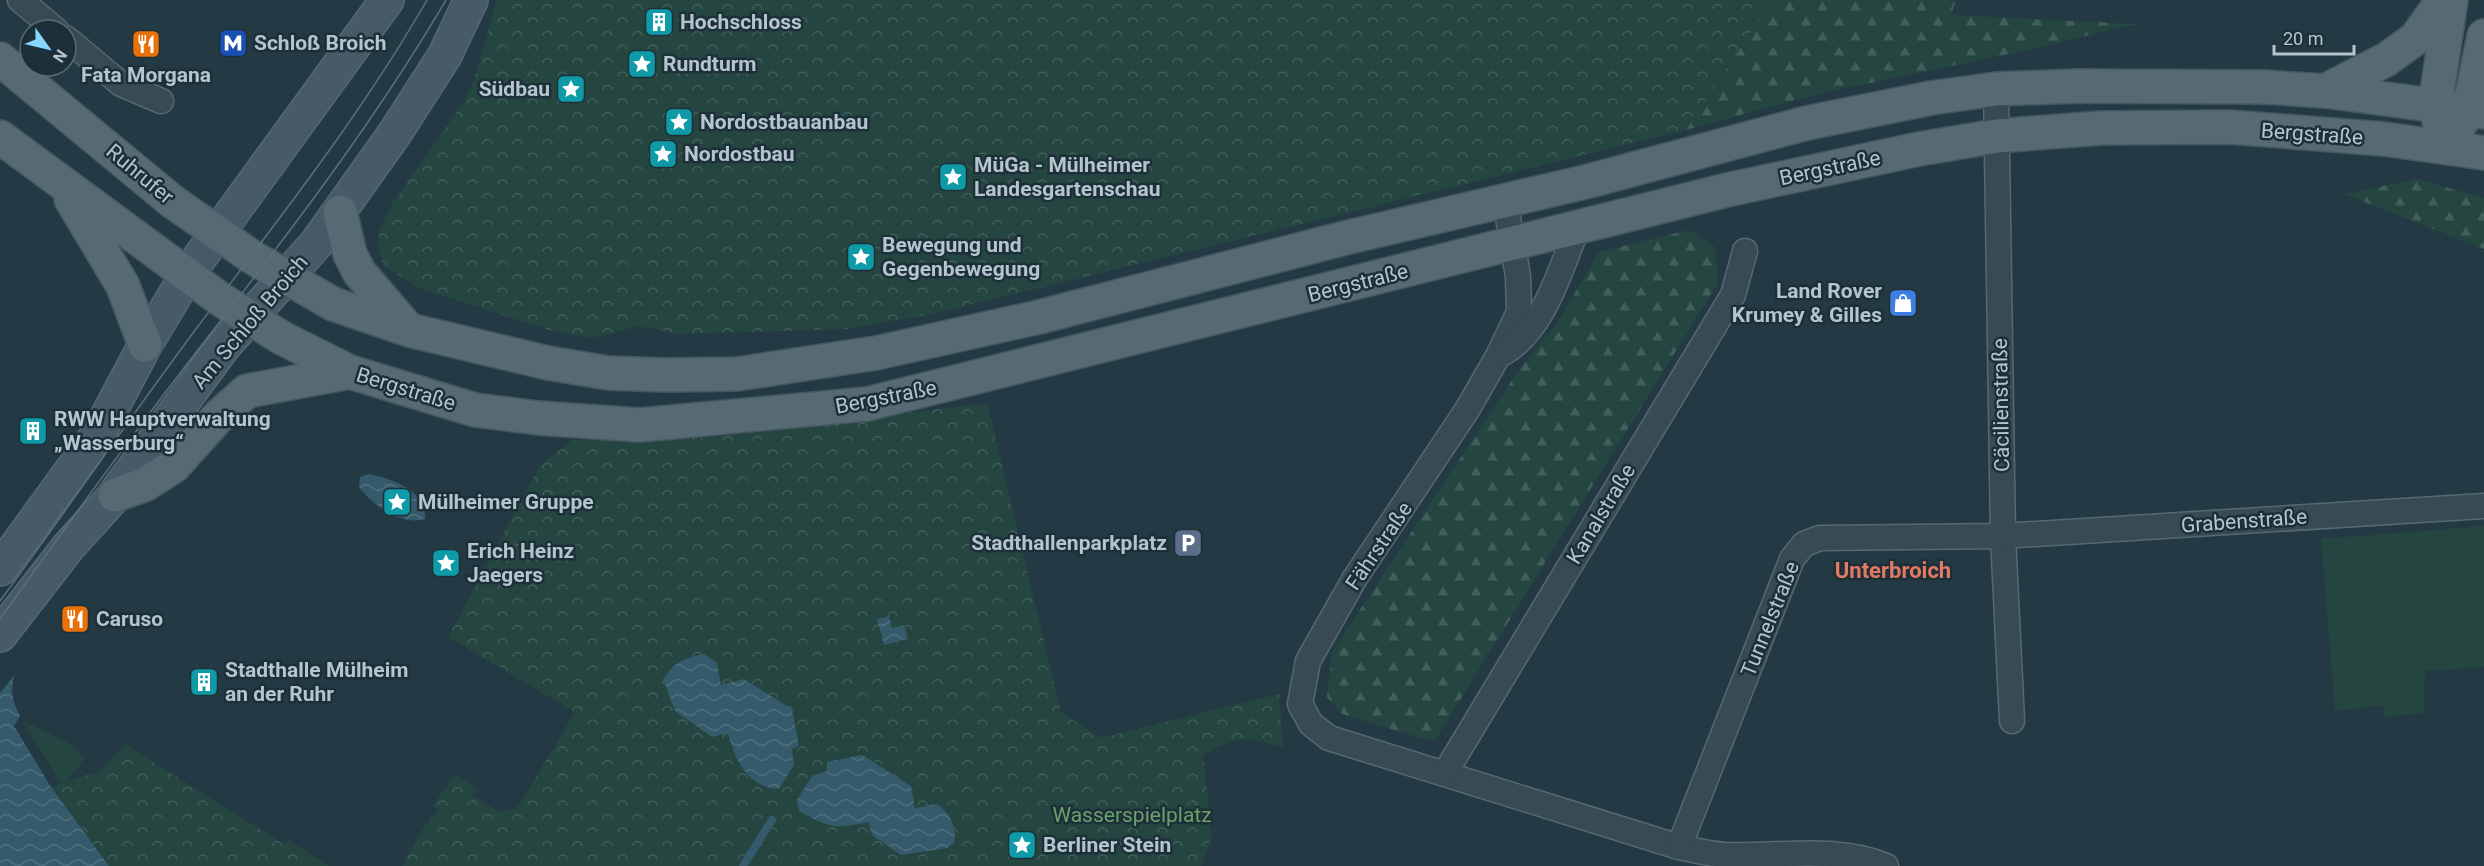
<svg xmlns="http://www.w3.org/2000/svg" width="2484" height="866" viewBox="0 0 2484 866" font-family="Roboto,sans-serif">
	<defs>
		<pattern id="forest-firs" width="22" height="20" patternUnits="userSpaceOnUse" patternTransform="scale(1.5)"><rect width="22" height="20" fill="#254540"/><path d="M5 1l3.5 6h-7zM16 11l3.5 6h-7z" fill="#425e5a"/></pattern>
		<pattern id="park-crowns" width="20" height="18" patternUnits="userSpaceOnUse" patternTransform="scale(1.5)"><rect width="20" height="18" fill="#254540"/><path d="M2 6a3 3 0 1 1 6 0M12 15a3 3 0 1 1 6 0" fill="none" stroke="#425e5a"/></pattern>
		<pattern id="water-waves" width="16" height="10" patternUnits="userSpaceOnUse" patternTransform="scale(1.5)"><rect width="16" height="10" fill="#345a6b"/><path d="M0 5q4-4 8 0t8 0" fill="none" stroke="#4f707f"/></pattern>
	</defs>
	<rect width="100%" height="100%" fill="#233a44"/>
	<g fill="#254540">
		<path d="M2484 526V667L2425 671 2424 713 2384 717 2383 705 2335 711 2321 539Z"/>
		<path d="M22 720 74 746 84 759 69 779 71 785 61 784Z"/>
	</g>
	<g fill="url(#forest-firs)">
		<path d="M1772 0H1956L1951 15 2135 24 2037 48 1818 94 1686 130Z"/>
		<path d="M2417 179 2484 198V249L2344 194Z"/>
		<path d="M1689 230 1715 247 1718 283 1434 742 1342 714 1327 697 1332 652 1518 371 1556 325 1599 252Z"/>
	</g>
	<g fill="url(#park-crowns)">
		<path d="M497 0H1772L1686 130 937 313 846 329 678 334 639 326 592 338 553 331 419 288 384 266 378 248 379 232 392 204 465 100 474 80Z"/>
		<path d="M987 403 1061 712 1101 738 1279 694 1283 747C1244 736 1239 735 1203 755L1212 838 1201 866H403C412 845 423 827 438 810L433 806 455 774 477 788 472 796 500 812 518 807 575 712 448 637 541 464 573 440 707 438Z"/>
		<path d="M125 744 285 845 288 840 329 866H109L51 787 102 770Z"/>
	</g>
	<g fill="url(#water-waves)">
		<path d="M369 474C393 479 427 491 425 519 402 526 372 505 359 487L360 477Z"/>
		<path d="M889 616 892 628 904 625 908 639 884 645 877 619Z"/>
		<path d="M0 654 18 667C9 685 11 699 20 716L14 726 51 787 109 866H0Z"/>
		<path d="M704 654 717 663 721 685 744 679 792 709 799 746 792 749 794 765 779 789C749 789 734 759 728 733L712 737 675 711 663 679C675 662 684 658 704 654Z"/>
		<path d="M862 755 911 786 915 808 937 804C950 813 957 826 954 843L947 848 901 855 872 835 868 822C833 830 829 827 799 811L797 800 812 776 827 771V762Z"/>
	</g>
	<path fill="#233a44" d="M0 651 21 667 0 693Z"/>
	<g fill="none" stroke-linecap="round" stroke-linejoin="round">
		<path stroke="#345a6b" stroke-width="8" d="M743 866 772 820"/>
		<g stroke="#566871" stroke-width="27">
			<g id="minor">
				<path d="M20 0 56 30"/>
				<path d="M66 38 121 84 161 101"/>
				<path d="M1996 89 2003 536 2012 721"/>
				<path d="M1505 200 1518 276 1519 312 1498 356 1467 410 1355 578 1308 661 1300 704 1311 724 1329 738 1679 847C1694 850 1709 854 1725 855 1779 857 1835 845 1886 866"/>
				<path d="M1505 352C1545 327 1560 270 1577 229"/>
				<path d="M1445 773 1733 295 1745 251"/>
				<path d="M1679 847 1792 559 1804 544 1820 538 2003 536 2484 506"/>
			</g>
		</g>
		<g stroke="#566871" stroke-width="36">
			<g id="secondary">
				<path d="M0 569 98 434 145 345 187 275 387 0"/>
				<path d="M0 635 69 546 110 501 223 347 316 244 395 133 445 55 471 0"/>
			</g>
		</g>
		<g stroke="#455760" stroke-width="36">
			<g id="primary">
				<path d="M0 59 173 202 252 257 333 304 409 330 548 363 608 373 666 375 737 374 876 353 1039 317 1349 237 1585 182 1807 123 1931 98 1996 89 2077 86 2264 87 2325 91 2484 112"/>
				<path d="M2325 91 2387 59 2416 38 2443 0"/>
				<path d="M2440 125 2435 105 2451 0"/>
				<path d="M2457 129 2469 110 2484 36"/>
				<path d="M0 137 220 299 282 338 350 372 475 410 538 418 640 425 867 404 1727 190 1919 149 1997 136 2101 128 2229 127 2384 139 2484 153"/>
				<path d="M71 199 123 286 145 345"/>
				<path d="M340 212 350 254 359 272 408 329"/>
				<path d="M115 495 144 485 174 466 219 416 247 391 350 372"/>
			</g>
		</g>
		<use href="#minor" stroke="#384b53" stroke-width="24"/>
		<use href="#secondary" stroke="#465b67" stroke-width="33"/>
		<use href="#primary" stroke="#566a74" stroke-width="33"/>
		<g stroke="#5a707b" stroke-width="1.5">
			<path d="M0 601C66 511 129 419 196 329 276 222 360 117 427 0"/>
			<path d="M0 619C68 524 136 429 208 337 293 228 376 119 446 0"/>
		</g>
	</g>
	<defs>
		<g id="building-square" transform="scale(1.5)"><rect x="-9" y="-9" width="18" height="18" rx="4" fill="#0f9aa8" stroke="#1d3039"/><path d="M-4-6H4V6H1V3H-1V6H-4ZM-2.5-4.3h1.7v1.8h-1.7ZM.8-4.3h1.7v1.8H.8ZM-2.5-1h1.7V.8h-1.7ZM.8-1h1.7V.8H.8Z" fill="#fff"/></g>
		<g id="metro-square" transform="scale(1.5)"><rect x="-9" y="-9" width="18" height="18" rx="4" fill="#1a4fb4" stroke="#1d3039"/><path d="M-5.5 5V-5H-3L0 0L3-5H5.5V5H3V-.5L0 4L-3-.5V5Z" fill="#fff"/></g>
		<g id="restaurant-square" transform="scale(1.5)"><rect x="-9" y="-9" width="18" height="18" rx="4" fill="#e8710a" stroke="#1d3039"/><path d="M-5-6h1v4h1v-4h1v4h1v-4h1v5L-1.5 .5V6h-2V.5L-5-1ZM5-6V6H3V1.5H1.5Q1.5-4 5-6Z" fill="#fff"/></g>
		<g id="sight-square" transform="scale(1.5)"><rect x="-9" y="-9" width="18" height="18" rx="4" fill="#0f9aa8" stroke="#1d3039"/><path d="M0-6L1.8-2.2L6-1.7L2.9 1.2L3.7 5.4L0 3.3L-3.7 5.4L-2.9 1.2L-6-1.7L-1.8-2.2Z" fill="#fff"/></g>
		<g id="shop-square" transform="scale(1.5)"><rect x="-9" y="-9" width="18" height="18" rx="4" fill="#3f7fe0" stroke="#1d3039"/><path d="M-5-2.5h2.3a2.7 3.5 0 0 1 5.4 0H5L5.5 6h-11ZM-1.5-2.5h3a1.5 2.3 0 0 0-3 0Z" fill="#fff"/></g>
		<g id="parking-square" transform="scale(1.5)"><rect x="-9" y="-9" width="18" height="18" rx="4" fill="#5c6f8a" stroke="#1d3039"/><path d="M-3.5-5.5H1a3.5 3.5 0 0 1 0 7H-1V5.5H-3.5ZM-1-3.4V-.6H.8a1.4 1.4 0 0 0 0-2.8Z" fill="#fff"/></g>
	</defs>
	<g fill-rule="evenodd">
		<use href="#building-square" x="659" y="22"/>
		<use href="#metro-square" x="233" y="43"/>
		<use href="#restaurant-square" x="146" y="44"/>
		<use href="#sight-square" x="642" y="64"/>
		<use href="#sight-square" x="571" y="89"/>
		<use href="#sight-square" x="679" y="122"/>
		<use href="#sight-square" x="663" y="154"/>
		<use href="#sight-square" x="953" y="177"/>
		<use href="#sight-square" x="861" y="257"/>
		<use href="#shop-square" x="1903" y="303"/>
		<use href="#building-square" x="33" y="431"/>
		<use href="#sight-square" x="397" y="502"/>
		<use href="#parking-square" x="1188" y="543"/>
		<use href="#sight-square" x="446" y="563"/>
		<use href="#restaurant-square" x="75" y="619"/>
		<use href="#building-square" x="204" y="682"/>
		<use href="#sight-square" x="1022" y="845"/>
	</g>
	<g text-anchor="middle" stroke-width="5" stroke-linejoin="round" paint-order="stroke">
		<g font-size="21" font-weight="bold" fill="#b5c5cd" stroke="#1d3039" text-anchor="start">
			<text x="680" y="29">Hochschloss</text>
			<text x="254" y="50">Schloß Broich</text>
			<text x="663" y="71">Rundturm</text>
			<text x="146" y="82" text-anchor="middle">Fata Morgana</text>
			<text x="550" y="96" text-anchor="end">Südbau</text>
			<text x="700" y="129">Nordostbauanbau</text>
			<text x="684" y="161">Nordostbau</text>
			<text x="974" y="172">MüGa - Mülheimer<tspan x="974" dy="24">Landesgartenschau</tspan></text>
			<text x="882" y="252">Bewegung und<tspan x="882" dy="24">Gegenbewegung</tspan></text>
			<text x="1882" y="298" text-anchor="end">Land Rover<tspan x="1882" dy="24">Krumey &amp; Gilles</tspan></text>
			<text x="54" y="426">RWW Hauptverwaltung<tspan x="54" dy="24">„Wasserburg“</tspan></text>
			<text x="418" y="509">Mülheimer Gruppe</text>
			<text x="1167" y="550" text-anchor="end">Stadthallenparkplatz</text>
			<text x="467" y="558">Erich Heinz<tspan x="467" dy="24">Jaegers</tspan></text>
			<text x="96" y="626">Caruso</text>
			<text x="225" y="677">Stadthalle Mülheim<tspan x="225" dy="24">an der Ruhr</tspan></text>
			<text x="1043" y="852">Berliner Stein</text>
		</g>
		<g font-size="21" fill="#b5c5cd" stroke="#1d3039">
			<text transform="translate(2312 134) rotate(4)" y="7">Bergstraße</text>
			<text transform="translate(1830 168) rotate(-12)" y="7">Bergstraße</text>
			<text transform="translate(140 174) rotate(40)" y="7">Ruhrufer</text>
			<text transform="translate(1358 283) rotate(-14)" y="7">Bergstraße</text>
			<text transform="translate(250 322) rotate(-50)" y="7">Am Schloß Broich</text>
			<text transform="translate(406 389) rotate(17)" y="7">Bergstraße</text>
			<text transform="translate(886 397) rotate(-11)" y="7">Bergstraße</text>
			<text transform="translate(2001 405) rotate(-91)" y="7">Cäcilienstraße</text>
			<text transform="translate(1601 514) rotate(-59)" y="7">Kanalstraße</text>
			<text transform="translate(2244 521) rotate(-4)" y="7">Grabenstraße</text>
			<text transform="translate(1379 546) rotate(-56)" y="7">Fährstraße</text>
			<text transform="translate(1770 619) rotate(-68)" y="7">Tunnelstraße</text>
		</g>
		<g font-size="21" fill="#6ca16a" stroke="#1d3039">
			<text x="1132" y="822">Wasserspielplatz</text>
		</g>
		<g font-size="22" font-weight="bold" fill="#e27964" stroke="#1d3039">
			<text x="1893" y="578">Unterbroich</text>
		</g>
	</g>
	<g transform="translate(48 48) rotate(124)"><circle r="28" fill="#1d3039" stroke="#5a6c74" stroke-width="1.5"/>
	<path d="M0-4.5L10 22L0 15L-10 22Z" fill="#88d6ff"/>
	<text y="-9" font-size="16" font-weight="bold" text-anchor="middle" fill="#b5c5cd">N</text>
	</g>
	<path d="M2274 45v9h80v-9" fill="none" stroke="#b5c5cd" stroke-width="3"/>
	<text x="2283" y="45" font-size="18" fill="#b5c5cd" stroke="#1d3039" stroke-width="4.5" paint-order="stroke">20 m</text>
</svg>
